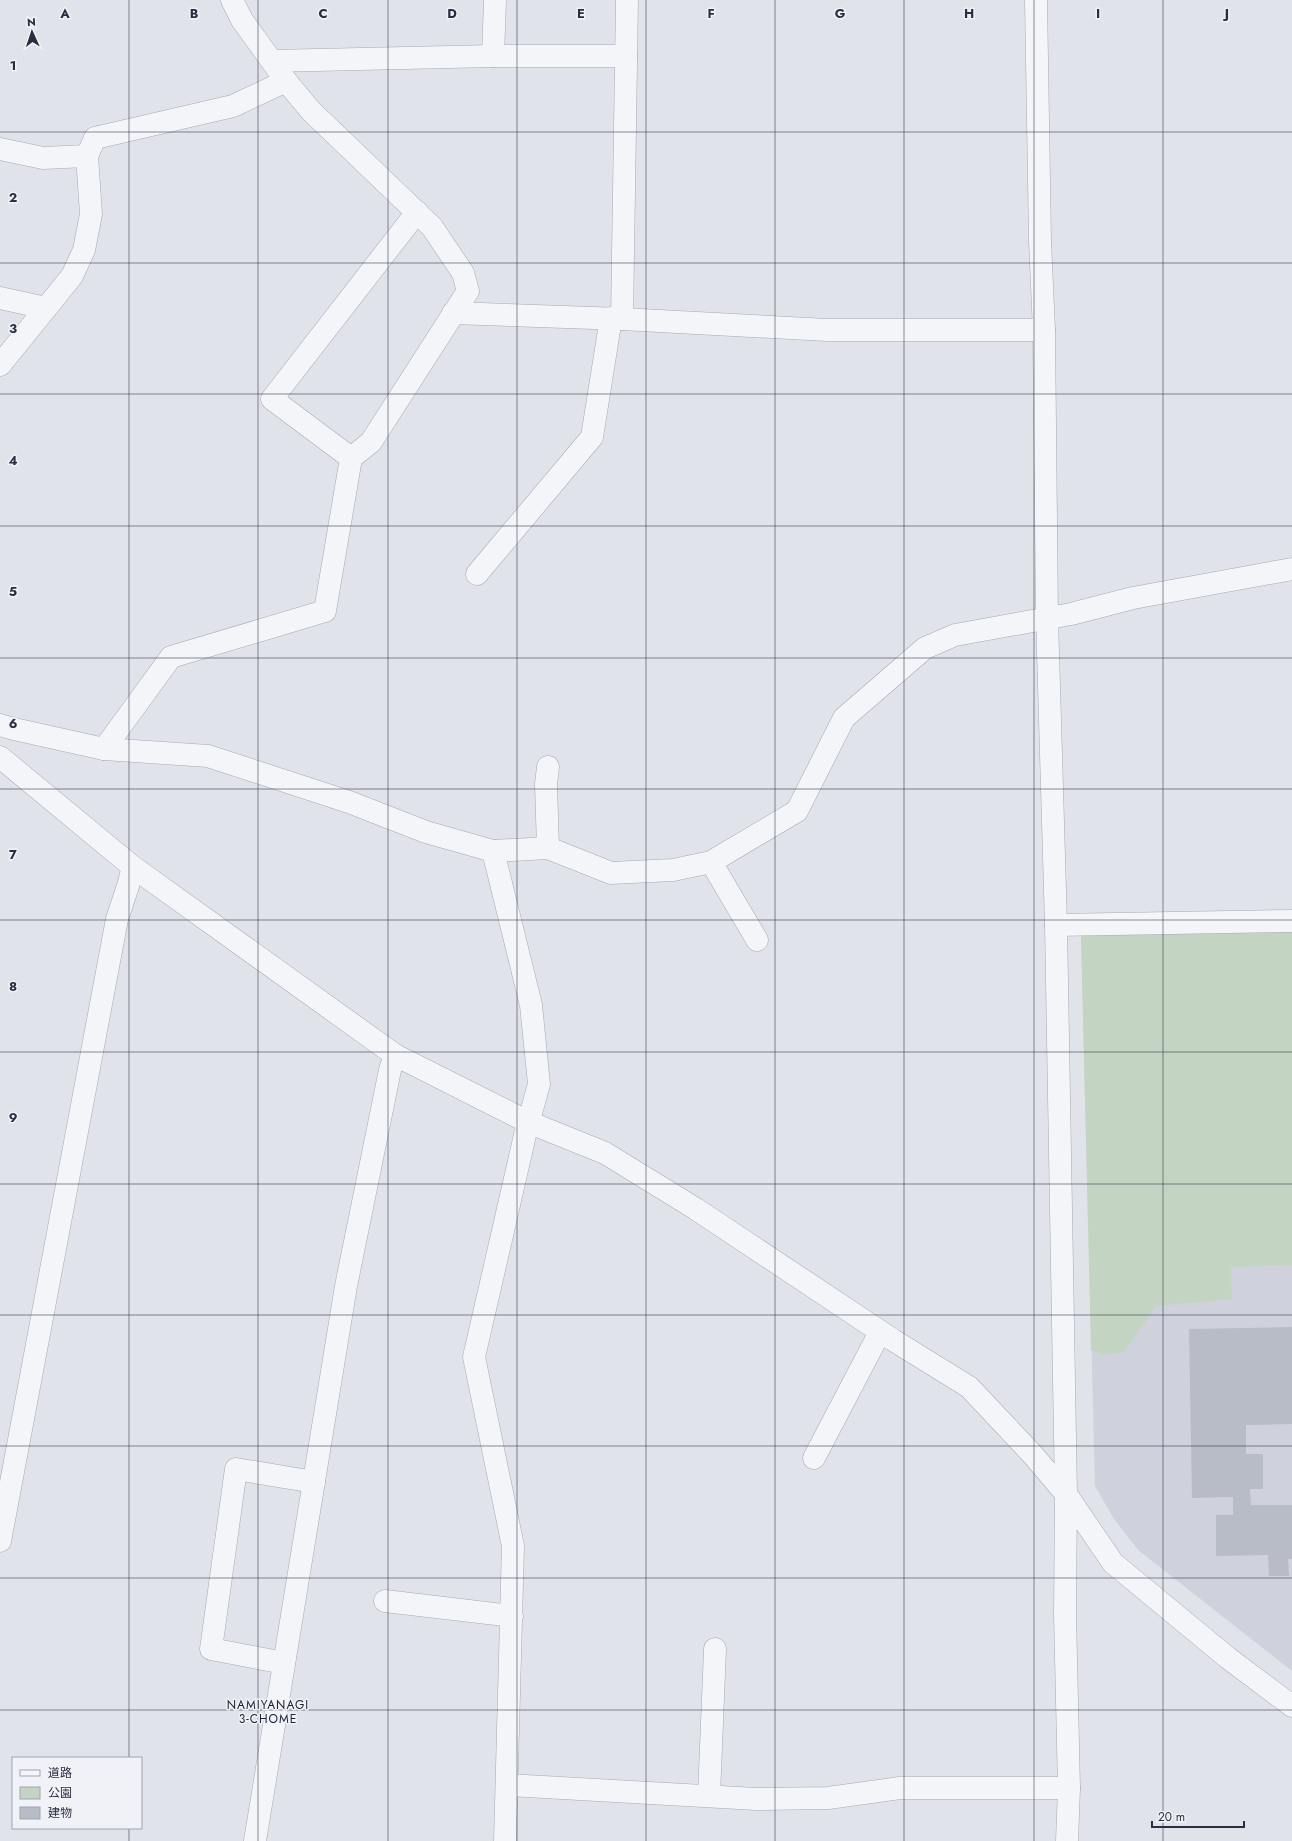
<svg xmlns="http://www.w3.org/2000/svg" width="1292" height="1841" viewBox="0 0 1292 1841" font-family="Jost,'Noto Sans JP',sans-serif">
	<rect width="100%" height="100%" fill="#e1e3ea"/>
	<path fill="#cfd2dc" d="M1292 931V1671L1138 1550 1114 1519 1095 1486 1081 934Z"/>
	<path fill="#c4d4c2" d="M1292 931V1265L1231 1267 1232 1299 1156 1306 1124 1352 1105 1355 1091 1350 1081 934Z"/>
	<path fill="#b8bcc7" d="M1292 1327V1424L1246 1425V1454H1263V1489H1250L1251 1505H1292V1559H1288L1289 1576H1269L1268 1555 1216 1556V1515H1233V1497L1192 1498 1189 1329Z"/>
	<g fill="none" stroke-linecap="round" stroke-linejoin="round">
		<g stroke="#a6a9b4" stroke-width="23">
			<g id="minor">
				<path d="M495 0 493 56H626"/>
				<path d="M1036 0 1040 241 1044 330 1047 617 1056 925 1066 1494 1065 1614 1069 1788 1067 1841"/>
				<path d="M272 61 493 56"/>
				<path d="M0 149 43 158 87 156"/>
				<path d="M0 298 46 308"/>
				<path d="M453 313 622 319 827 330H1044"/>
				<path d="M622 319 627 0"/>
				<path d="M0 365 72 276 84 250 91 214 87 156 95 138 233 106 286 81"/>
				<path d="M351 458 272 399 417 212"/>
				<path d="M477 574 592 437 611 318"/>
				<path d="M0 725 14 729 104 749 208 756 349 802 426 832 493 851"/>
				<path d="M104 749 171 657 325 611 351 458 371 442 468 291 463 273 432 227 311 111 286 81 242 20 232 0"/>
				<path d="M0 757 133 867 395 1055 528 1122 605 1153 696 1209 893 1340 969 1387 1033 1455 1066 1494 1113 1563 1228 1658 1292 1706"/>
				<path d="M548 767 546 784 548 848"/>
				<path d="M711 862 757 940"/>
				<path d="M1056 925 1292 921"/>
				<path d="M814 1458 880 1332"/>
				<path d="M0 1541 117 919 128 886 133 867"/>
				<path d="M385 1601 512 1616"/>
				<path d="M284 1663 211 1649 236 1469 314 1482"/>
				<path d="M508 1785 756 1799 828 1798 900 1788H1069"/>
				<path d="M709 1796 715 1649"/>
				<path d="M255 1841 346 1286 390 1070 395 1055"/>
				<path d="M505 1841 513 1546 474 1357 525 1135 539 1084 531 1005 493 851 548 848 611 873 673 870 711 862 797 811 844 718 925 648 955 635 1071 614 1133 598 1292 569"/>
			</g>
		</g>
		<use href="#minor" stroke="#f4f5f8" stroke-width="22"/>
	</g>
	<path fill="none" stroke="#292f42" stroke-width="1" stroke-opacity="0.55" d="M129 0V1758M258 0V1841M388 0V1841M517 0V1841M646 0V1841M775 0V1841M904 0V1841M1034 0V1841M1163 0V1841M0 132H1292M0 263H1292M0 394H1292M0 526H1292M0 658H1292M0 789H1292M0 920H1292M0 1052H1292M0 1184H1292M0 1315H1292M0 1446H1292M0 1578H1292M0 1710H1292M129 1828V1841"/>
	<g text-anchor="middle" stroke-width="3" stroke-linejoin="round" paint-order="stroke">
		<g font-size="12" letter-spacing="1" fill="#1b2033" stroke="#f0f2f7">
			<text x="268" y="1709">NAMIYANAGI<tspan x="268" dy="14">3-CHOME</tspan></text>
		</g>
	</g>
	<g font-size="13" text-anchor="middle" font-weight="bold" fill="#292f42" stroke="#f0f2f7" stroke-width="3" stroke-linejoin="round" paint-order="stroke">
		<text x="65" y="18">A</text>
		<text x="194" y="18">B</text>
		<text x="323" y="18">C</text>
		<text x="452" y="18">D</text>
		<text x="581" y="18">E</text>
		<text x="711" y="18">F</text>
		<text x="840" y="18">G</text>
		<text x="969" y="18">H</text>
		<text x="1098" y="18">I</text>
		<text x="1227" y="18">J</text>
		<text x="13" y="70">1</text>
		<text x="13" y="202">2</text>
		<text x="13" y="333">3</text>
		<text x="13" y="465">4</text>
		<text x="13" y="596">5</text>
		<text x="13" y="728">6</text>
		<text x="13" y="859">7</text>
		<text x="13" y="991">8</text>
		<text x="13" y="1122">9</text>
	</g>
	<rect x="12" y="1757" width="130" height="72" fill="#f0f2f7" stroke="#a0a4af"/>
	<rect x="20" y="1770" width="20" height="6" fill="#f4f5f8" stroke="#a0a4af"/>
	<text x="48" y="1777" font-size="12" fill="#292f42">道路</text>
	<rect x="20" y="1787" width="20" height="12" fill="#c4d4c2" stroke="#a0a4af"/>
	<text x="48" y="1797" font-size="12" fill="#292f42">公園</text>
	<rect x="20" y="1807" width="20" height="12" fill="#b8bcc7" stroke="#a0a4af"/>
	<text x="48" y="1817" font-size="12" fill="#292f42">建物</text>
	<g transform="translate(32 32) rotate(357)" stroke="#f0f2f7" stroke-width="3" paint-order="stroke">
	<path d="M0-3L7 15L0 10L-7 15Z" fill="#292f42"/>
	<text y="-6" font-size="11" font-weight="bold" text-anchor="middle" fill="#292f42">N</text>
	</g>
	<path d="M1152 1821v6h92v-6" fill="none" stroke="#292f42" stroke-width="2"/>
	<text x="1158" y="1821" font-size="12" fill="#292f42" stroke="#f0f2f7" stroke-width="3" paint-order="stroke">20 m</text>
</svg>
